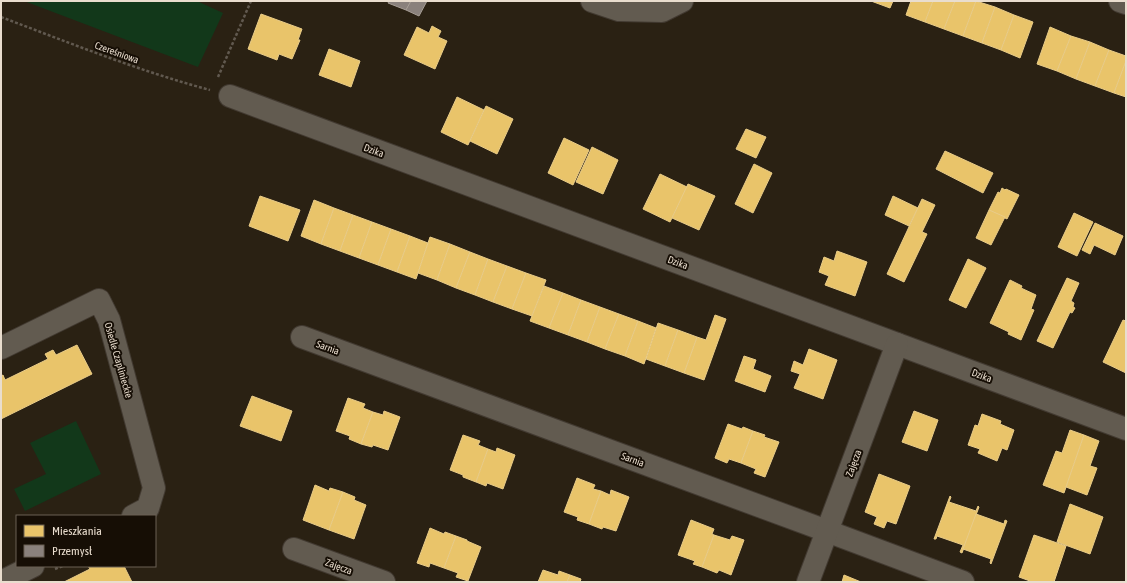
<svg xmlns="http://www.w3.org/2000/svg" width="1127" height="583" viewBox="0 0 1127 583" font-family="'Asap Condensed',sans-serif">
	<rect width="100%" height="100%" fill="#2a2113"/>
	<g fill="#12381a">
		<path d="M24 1H197L223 13 198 67Z"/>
		<path d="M76 421 101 474 25 511 14 489 46 474 30 443Z"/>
	</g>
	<g fill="#e9c46a" stroke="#e9cc88">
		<path d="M871 1H893L890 8Z"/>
		<path d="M911 1H933L925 22 906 15Z"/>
		<path d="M933 1H955L944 29 925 22Z"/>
		<path d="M955 1H976L963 36 944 29Z"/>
		<path d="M976 1 995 7 982 43 963 36Z"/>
		<path d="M995 7 1014 15 1001 50 982 43Z"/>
		<path d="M261 14 302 29 298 40H300L292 59 279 54 277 60 248 49Z"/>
		<path d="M1014 15 1033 22 1020 58 1001 50Z"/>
		<path d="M432 26 441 31 438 37 447 41 435 69 404 55 417 27 429 33Z"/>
		<path d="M1050 27 1071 36 1057 71 1037 64Z"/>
		<path d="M1071 36 1090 42 1076 79 1057 71Z"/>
		<path d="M1090 42 1109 50 1095 86 1076 79Z"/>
		<path d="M329 49 360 61 351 87 319 75Z"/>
		<path d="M1109 50 1126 56V61L1114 93 1095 86Z"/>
		<path d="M1126 61V97L1114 93Z"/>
		<path d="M457 97 484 110 468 145 441 132Z"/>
		<path d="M486 106 513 119 497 154 470 141Z"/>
		<path d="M746 129 766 137 756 158 736 149Z"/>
		<path d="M564 138 589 150 573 185 548 173Z"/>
		<path d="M592 147 618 160 603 194 576 182Z"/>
		<path d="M945 151 993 173 983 193 936 169Z"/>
		<path d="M754 164 772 173 753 213 735 204Z"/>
		<path d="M660 174 687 187 670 222 643 209Z"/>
		<path d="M688 184 715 196 699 230 672 218Z"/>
		<path d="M1002 188 1005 190 1006 189 1019 195 1007 219 989 210 998 192 1000 193Z"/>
		<path d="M260 196 300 210 288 241 249 226Z"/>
		<path d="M893 196 918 208 909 226 885 215Z"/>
		<path d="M922 199 935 205 922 232 927 234 904 282 887 274Z"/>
		<path d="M314 200 334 208 321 244 301 236Z"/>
		<path d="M334 208 353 215 340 251 321 244Z"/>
		<path d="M989 210 1005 217 991 245 976 238Z"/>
		<path d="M1074 213 1093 222 1077 256 1058 247Z"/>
		<path d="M353 215 372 222 359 258 340 251Z"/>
		<path d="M372 222 391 229 378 265 359 258Z"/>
		<path d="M1095 223 1123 236 1115 255 1094 245 1090 254 1082 250Z"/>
		<path d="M391 229 410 236 397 272 378 265Z"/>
		<path d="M410 236 428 243 416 279 397 272Z"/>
		<path d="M430 237 450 244 437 280 418 273Z"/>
		<path d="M450 244 470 252 456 288 437 280Z"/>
		<path d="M837 251 867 262 855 296 825 285 829 276 819 272 824 257 834 261Z"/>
		<path d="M470 252 488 259 475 295 456 288Z"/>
		<path d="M488 259 507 266 493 302 475 295Z"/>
		<path d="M968 259 986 268 966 308 949 300Z"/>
		<path d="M507 266 526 273 512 309 493 302Z"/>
		<path d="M526 273 546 280 532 316 512 309Z"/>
		<path d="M1067 278 1079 283 1071 301 1074 303 1073 307 1075 308 1072 313 1070 312 1053 348 1037 341Z"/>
		<path d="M1010 280 1022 286 1021 288 1036 295 1031 309 1034 310 1021 340 1008 334 1009 332 990 323Z"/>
		<path d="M544 286 563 293 549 328 530 321Z"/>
		<path d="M563 293 581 300 568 335 549 328Z"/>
		<path d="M581 300 600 307 587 342 568 335Z"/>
		<path d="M600 307 619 314 605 349 587 342Z"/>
		<path d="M619 314 638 321 625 356 605 349Z"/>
		<path d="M715 315 726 319 704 380 684 373 697 337 706 340Z"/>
		<path d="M1123 320 1126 321V373L1103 362Z"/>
		<path d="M638 321 656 328 644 364 625 356Z"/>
		<path d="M658 323 678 330 665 366 646 359Z"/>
		<path d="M678 330 697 337 684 373 665 366Z"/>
		<path d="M77 345 92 374 1 419V376L3 375 5 380 48 359 45 354 53 350 56 355Z"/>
		<path d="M809 349 837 360 823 399 794 388 800 374 791 371 794 361 803 365Z"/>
		<path d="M744 356 756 360 753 369 771 376 765 392 735 381Z"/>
		<path d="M252 396 292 411 281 441 240 426Z"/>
		<path d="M348 398 365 404 363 408 373 412 361 444 349 439 350 436 336 431Z"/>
		<path d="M384 411 400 417 388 450 373 445 372 447 361 444 373 412 383 415Z"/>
		<path d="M914 411 938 420 927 451 902 442Z"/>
		<path d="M982 414 1001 421 1000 424 1014 430 1007 450 1002 448 997 461 978 453 980 449 968 445 975 425 978 426Z"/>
		<path d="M728 424 742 429 743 427 753 431 741 463 729 459 727 463 715 458Z"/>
		<path d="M1070 430 1084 435 1064 493 1043 485 1056 451 1062 453Z"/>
		<path d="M753 431 765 435 764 437 779 442 765 477 754 473 756 469 741 463Z"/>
		<path d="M463 435 480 441 478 445 488 449 476 482 463 477V475L450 470Z"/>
		<path d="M1084 435 1099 441 1090 466 1097 468 1087 495 1066 487Z"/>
		<path d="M497 448 515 455 503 489 487 483 486 486 476 482 488 449 496 452Z"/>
		<path d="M879 474 910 486 896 524 887 521 884 528 874 524 877 517 865 512Z"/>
		<path d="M577 478 595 485 593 489 601 491 589 524 577 520 578 517 564 512Z"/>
		<path d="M315 485 329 491 330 488 343 492 329 530 303 520Z"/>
		<path d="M611 490 629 497 616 531 603 527 602 529 589 524 601 491 610 495Z"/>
		<path d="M343 492 355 497 354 500 366 505 354 539 329 530Z"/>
		<path d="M950 496 951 497 949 502 976 511 978 506 979 507 962 553 960 552 963 545 937 536 936 539H934Z"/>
		<path d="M1070 504 1103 517 1090 554 1057 542Z"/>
		<path d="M976 514 1004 524 1005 520 1007 521 991 564 990 563 991 559 963 549Z"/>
		<path d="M691 520 714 529 712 534 714 535 702 567 693 564 695 561 678 555Z"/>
		<path d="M430 528 444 534 445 532 456 536 444 568 430 563 429 567 417 563Z"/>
		<path d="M714 535 730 540 732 536 744 540 731 575 719 570 717 573 702 567Z"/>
		<path d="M1034 535 1066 546 1054 582H1030V581L1019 577Z"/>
		<path d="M456 536 467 540V541L481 547 468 581 456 577 458 573 444 568Z"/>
		<path d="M88 566H124L132 582H64L90 569Z"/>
		<path d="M543 570 558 575 559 571 570 575 567 582H538Z"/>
		<path d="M570 575 581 579 580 582H567Z"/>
		<path d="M844 575 861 582H842Z"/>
	</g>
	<g fill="#8a817c" stroke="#a69d95">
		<path d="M389 1H411L406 10 388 3Z"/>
		<path d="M411 1H427L419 16 406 10Z"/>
	</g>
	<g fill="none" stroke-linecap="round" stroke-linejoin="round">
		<g stroke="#423a31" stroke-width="24">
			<g id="minor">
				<path d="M592 1 619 10 662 11 682 1"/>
				<path d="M1120 1 1126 3"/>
				<path d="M230 96 1126 429"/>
				<path d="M302 337 808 524 963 582"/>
				<path d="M1 348 99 300 109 320 154 488 148 508 133 516"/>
				<path d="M294 549 384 582"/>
				<path d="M1 582 33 566"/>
				<path d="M808 582 897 344"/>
			</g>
		</g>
		<g stroke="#61594f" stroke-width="2.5" stroke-dasharray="3 2" stroke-linecap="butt">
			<path d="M1 17C70 43 139 71 210 90"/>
			<path d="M218 77 251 1"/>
			<path d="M55 569 63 566"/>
		</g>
		<use href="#minor" stroke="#625b50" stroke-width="22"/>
	</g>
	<g text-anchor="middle" stroke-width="4" stroke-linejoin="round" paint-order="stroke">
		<g font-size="10" fill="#e9ddce" stroke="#160e05">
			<text transform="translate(117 52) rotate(20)" y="4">Czereśniowa</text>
			<text transform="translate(374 150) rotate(20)" y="4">Dzika</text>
			<text transform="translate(678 262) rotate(20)" y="4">Dzika</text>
			<text transform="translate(328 347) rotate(20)" y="4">Sarnia</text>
			<text transform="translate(119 360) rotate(74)" y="4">Osiedle Czaplinieckie</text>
			<text transform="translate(982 375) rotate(20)" y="4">Dzika</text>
			<text transform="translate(633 459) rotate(20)" y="4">Sarnia</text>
			<text transform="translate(853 463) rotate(-70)" y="4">Zajęcza</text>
			<text transform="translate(339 566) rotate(20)" y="4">Zajęcza</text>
		</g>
	</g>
	<rect width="1127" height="583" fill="none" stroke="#e9ddce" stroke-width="4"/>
	<rect x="16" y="515" width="140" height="52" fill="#160e05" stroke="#6a6155"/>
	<rect x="24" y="525" width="20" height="12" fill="#e9c46a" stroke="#6a6155"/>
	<text x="52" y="535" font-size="12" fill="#e9ddce">Mieszkania</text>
	<rect x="24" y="545" width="20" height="12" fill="#8a817c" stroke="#6a6155"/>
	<text x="52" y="555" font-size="12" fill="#e9ddce">Przemysł</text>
</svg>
